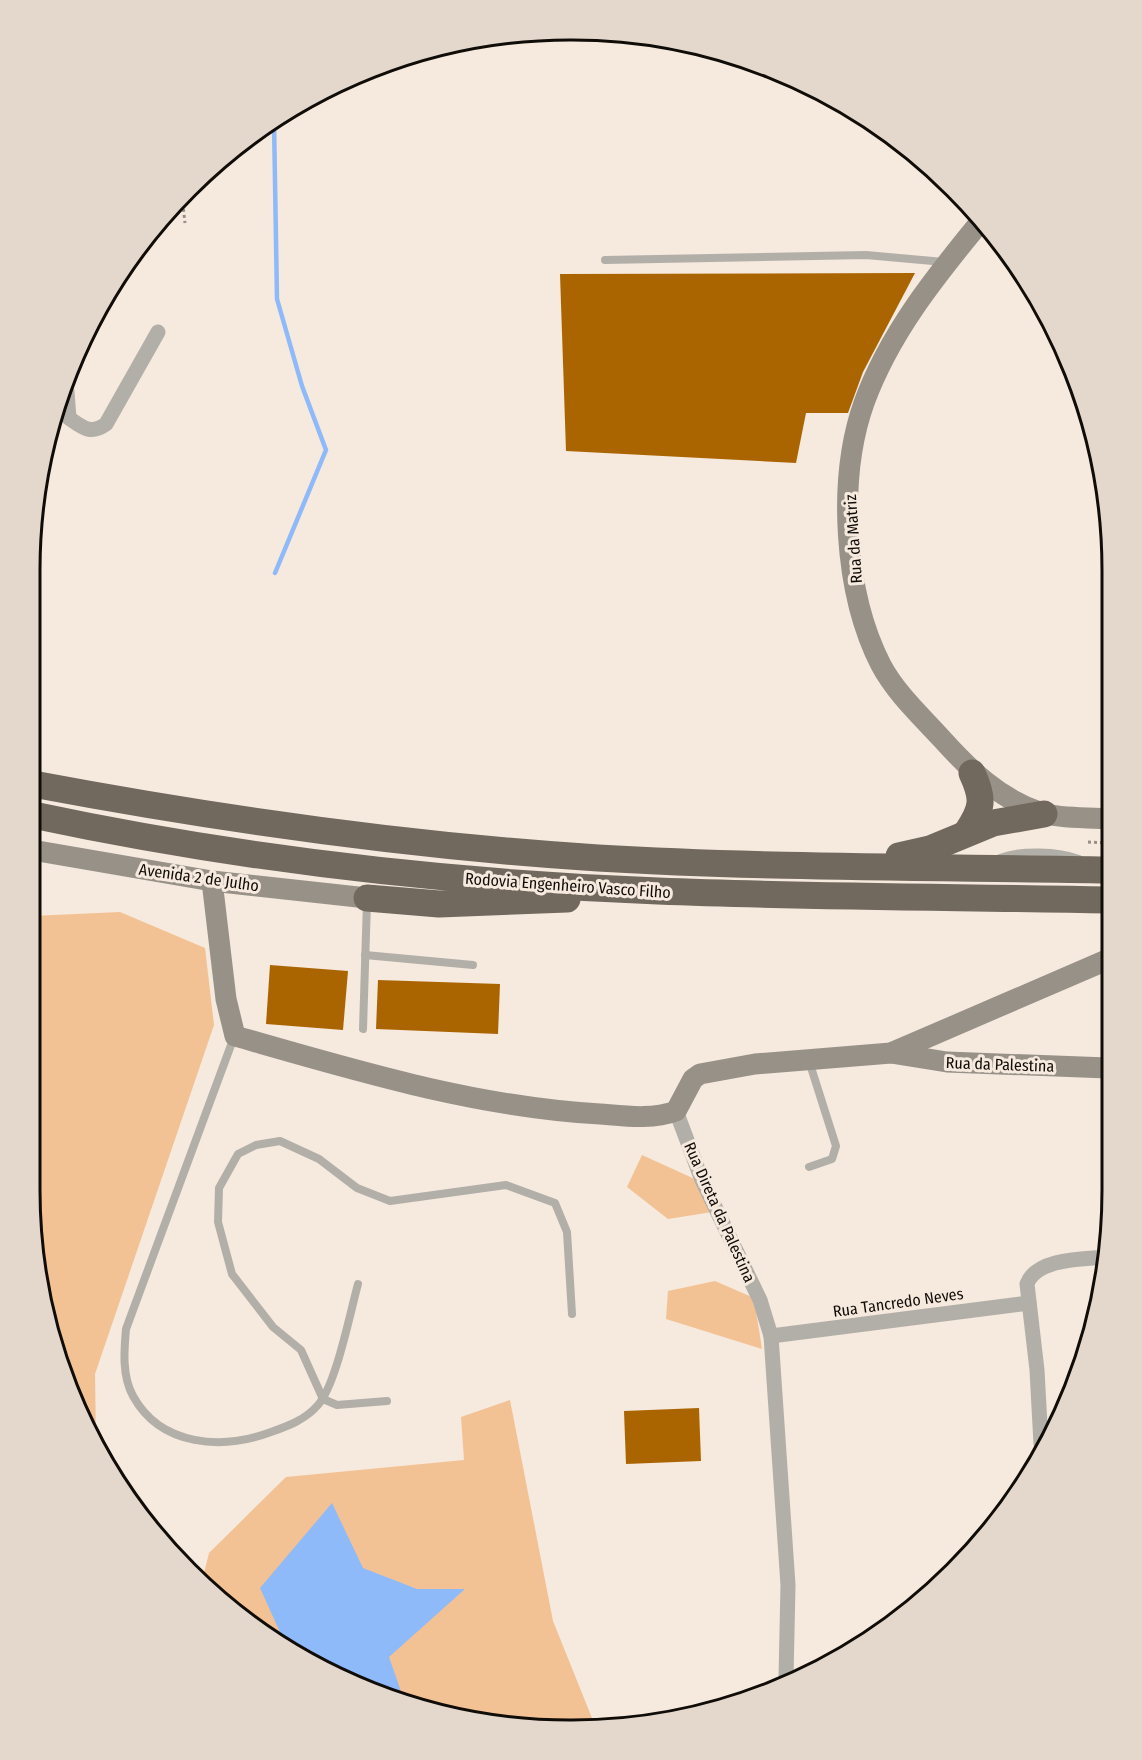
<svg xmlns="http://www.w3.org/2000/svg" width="1142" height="1760" viewBox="0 0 1142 1760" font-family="'Fira Sans Condensed',sans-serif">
	<rect width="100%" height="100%" fill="#f6e9dd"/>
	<g fill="#f3c294">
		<path d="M120 912 205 948 214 1025 95 1374 96 1438 59 1363 30 1189 32 916Z"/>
		<path d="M642 1155 697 1180 712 1212 668 1219 627 1187Z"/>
		<path d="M715 1281 754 1298 762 1349 666 1319 668 1291Z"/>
		<path d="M510 1400 553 1621 594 1723 536 1729 397 1701 242 1618 203 1577 209 1553 286 1477 464 1460 461 1417Z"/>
	</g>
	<path fill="#8ebafa" d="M332 1503 363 1568 417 1589H465L389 1657 405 1703 397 1701 284 1641 260 1588Z"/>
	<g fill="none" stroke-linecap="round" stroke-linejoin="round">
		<path stroke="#8ebafa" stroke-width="4.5" d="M274 122 277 299 302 386 326 450 275 573"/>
	</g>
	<g fill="#ab6500">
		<path d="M915 273 863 372 848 413H806L796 463 566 451 560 274Z"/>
		<path d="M270 965 348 971 343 1030 266 1024Z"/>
		<path d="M378 980 500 984 498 1034 376 1029Z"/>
		<path d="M699 1408 701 1461 626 1464 624 1411Z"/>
	</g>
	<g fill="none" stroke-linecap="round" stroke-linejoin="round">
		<g stroke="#998f87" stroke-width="3" stroke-dasharray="3 3" stroke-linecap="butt">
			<path d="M182 197 185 223"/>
			<path d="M1088 842 1109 843"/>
		</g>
		<g stroke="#b2afa9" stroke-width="8">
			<path d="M605 260 866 255 944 262"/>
			<path d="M1000 858C1021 850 1058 851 1079 859"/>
			<path d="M365 955 473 965"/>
			<path d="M363 1029 367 902"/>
			<path d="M234 1037 126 1329C124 1351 122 1376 133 1396 161 1447 223 1450 271 1432 288 1426 305 1420 318 1405 336 1385 350 1313 358 1284"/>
			<path d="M809 1167 832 1159 836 1146 809 1061"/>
			<path d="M387 1401 337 1405 323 1399 301 1350 273 1327 232 1274 218 1222 219 1188 238 1154 256 1145 280 1141 319 1159 357 1188 390 1201 506 1185 555 1203 567 1232 572 1314"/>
		</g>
		<g stroke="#b2afa9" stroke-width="15">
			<path d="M67 392 69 418"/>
			<path d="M69 418C83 428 91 435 106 424L158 332"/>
			<path d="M676 1111 702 1180 760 1300 771 1336 788 1585 786 1678"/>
			<path d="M771 1336 1029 1303"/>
			<path d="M1041 1444 1037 1370 1027 1284C1036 1258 1084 1259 1107 1257"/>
		</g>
		<g stroke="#979188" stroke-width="21">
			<path d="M981 221C935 277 889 334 864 403 837 479 844 593 881 665 896 693 920 715 941 738 970 770 999 799 1042 813 1062 819 1089 817 1110 819"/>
			<path d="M32 850 212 881 367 898"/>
			<path d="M212 881 226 999 235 1036C354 1070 475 1107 600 1114 625 1116 652 1120 676 1111L693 1079 700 1074 755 1064 891 1053 1109 959"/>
			<path d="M891 1053 947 1062 1108 1068"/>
		</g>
		<g stroke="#71695d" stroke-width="27">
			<path d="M33 784C219 819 409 846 598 858 768 868 939 867 1109 870"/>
			<path d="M33 815C235 858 451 883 658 891 808 897 959 897 1109 900"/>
			<path d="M967 832C983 808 984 799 972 773"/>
			<path d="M899 856 930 849 993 823 1044 814"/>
			<path d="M367 898 439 904 567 899"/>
		</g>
	</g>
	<g text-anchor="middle" stroke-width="6" stroke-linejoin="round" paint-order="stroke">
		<g font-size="16" fill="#100c08" stroke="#f6e9dd">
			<text transform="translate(853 539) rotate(-94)" y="6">Rua da Matriz</text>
			<text transform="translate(199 877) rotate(8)" y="6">Avenida 2 de Julho</text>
			<text transform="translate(568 885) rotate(4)" y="6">Rodovia Engenheiro Vasco Filho</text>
			<text transform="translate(1000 1064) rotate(2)" y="6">Rua da Palestina</text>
			<text transform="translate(720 1212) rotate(66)" y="6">Rua Direta da Palestina</text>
			<text transform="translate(898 1302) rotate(-8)" y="6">Rua Tancredo Neves</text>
		</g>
	</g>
	<path d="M0 0H1142V1760H0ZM570 40H572A530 530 0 0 1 1102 570V1190A530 530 0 0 1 572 1720H570A530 530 0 0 1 40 1190V570A530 530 0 0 1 570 40Z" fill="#e4d7cc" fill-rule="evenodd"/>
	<path fill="none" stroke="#100c08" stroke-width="3" d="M570 40H572A530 530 0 0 1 1102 570V1190A530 530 0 0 1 572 1720H570A530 530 0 0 1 40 1190V570A530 530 0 0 1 570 40Z"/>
</svg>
